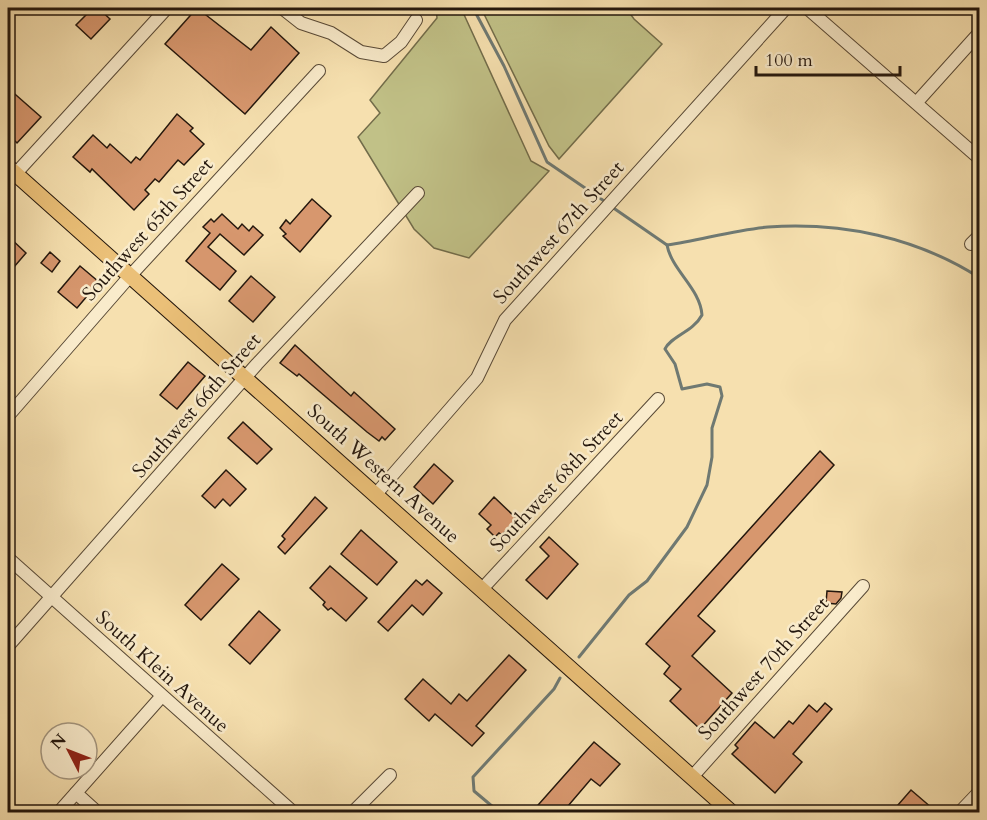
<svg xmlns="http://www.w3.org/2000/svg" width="987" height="820" viewBox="0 0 987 820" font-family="Cardo,serif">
	<rect width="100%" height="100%" fill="#f6e0af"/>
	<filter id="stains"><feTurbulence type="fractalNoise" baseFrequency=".00333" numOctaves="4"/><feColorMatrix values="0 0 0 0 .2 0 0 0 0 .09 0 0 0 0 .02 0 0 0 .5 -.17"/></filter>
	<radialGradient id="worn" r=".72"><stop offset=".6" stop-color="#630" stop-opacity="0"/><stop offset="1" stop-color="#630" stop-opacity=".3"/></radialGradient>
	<g fill="#c1c187" stroke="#726c4a" stroke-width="1.5">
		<path d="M436 8H461L531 161 549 171 469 258 434 248 414 229 358 137 380 113 370 100 437 18Z"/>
		<path d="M481 8H626L634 19 662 44 559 159 549 146Z"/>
	</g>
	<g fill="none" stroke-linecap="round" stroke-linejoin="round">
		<g stroke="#6f7972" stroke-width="3">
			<path d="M473 8 504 66 547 162 607 203"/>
			<path d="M612 207 667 245C701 240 734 230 768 227 842 222 916 237 980 278"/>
			<path d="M579 657 629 595 647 581 687 527 707 485 712 457V428L722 396 720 387 707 384 682 389 675 364 665 349C671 336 693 332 702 315 700 288 672 271 667 245"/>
			<path d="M499 812 474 791 473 777 554 689 560 678"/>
		</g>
	</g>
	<g fill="#d7976e" stroke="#24170d" stroke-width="1.5">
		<path d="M93 8H98L110 19 91 39 76 25Z"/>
		<path d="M197 8 251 50 271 27 299 53 245 114 165 44Z"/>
		<path d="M8 88 41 117 17 143 8 134Z"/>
		<path d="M177 114 193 128 190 131 204 144 184 165 178 160 159 182 155 179 145 190 149 194 134 210 92 169 90 172 73 157 93 135 107 148 110 144 131 163 136 157 140 160Z"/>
		<path d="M312 199 331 216 300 252 283 236 286 234 280 228 286 220 290 224Z"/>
		<path d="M222 214 238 229 242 224 249 231 253 226 263 235 244 255 220 234 208 247 236 271 220 290 186 261 210 233 203 227 211 219 214 222Z"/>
		<path d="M8 236 26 253 8 274Z"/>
		<path d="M50 252 60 261 52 272 41 263Z"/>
		<path d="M80 266 99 282 77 308 58 292Z"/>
		<path d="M251 276 275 297 253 322 229 301Z"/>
		<path d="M295 345 351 396 354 392 395 429 385 440 382 437 379 441 367 432 299 374 297 376 280 363Z"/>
		<path d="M188 362 205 376 177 409 160 395Z"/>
		<path d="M243 422 272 449 257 464 228 438Z"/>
		<path d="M820 451 834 465 698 616 715 631 692 656 732 693 700 729 670 701 681 689 664 674 670 666 646 644Z"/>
		<path d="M434 464 453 481 433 504 414 487Z"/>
		<path d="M226 470 246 489 230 506 223 499 215 508 202 496Z"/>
		<path d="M315 497 327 508 285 554 278 547 285 539 282 536Z"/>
		<path d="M494 497 517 519 502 535 499 533 495 537 487 529 491 525 479 514Z"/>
		<path d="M361 530 397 562 377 585 341 554Z"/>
		<path d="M549 537 578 564 547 599 526 580 549 556 540 547Z"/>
		<path d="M222 564 239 579 201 620 185 605Z"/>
		<path d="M330 566 367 598 346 621 331 608 328 610 323 605 325 602 310 588Z"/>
		<path d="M416 580 422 585 427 580 442 593 423 615 412 605 388 631 378 622Z"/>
		<path d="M827 591 842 592 841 598 836 604 826 603Z"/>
		<path d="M259 611 280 630 250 664 229 645Z"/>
		<path d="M509 655 526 670 476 726 484 733 472 746 435 714 429 721 405 699 423 679 451 704 459 694 467 701Z"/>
		<path d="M825 703 832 709 793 754 802 762 775 793 732 754 738 748 735 745 755 722 774 738 789 721 793 724 809 705 817 712Z"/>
		<path d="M594 742 620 764 600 786 591 779 562 813H531Z"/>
		<path d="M911 790 932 808 928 813H891Z"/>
	</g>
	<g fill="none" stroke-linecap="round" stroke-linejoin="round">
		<g stroke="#584936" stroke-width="14">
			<g id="minor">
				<path d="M282 8 301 23 331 33 361 52 384 56 401 42 416 20"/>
				<path d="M807 8 980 159"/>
				<path d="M917 102 980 32"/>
				<path d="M8 182 167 8"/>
				<path d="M971 244 980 235"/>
				<path d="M8 416 130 276 319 71"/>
				<path d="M376 494 477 378 505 320 786 8"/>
				<path d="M8 558 293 812"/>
				<path d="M482 589 658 399"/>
				<path d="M8 646 257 364 418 193"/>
				<path d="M692 777 863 586"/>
				<path d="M76 793 97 812"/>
				<path d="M59 812 161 697"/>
				<path d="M353 812 390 775"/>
				<path d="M960 812 980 791"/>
			</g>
		</g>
		<g stroke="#24170d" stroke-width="17">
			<path id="major" d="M8 167 731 812"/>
		</g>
		<use href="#minor" stroke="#f9ebcb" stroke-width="12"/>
		<use href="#major" stroke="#ebc078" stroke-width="15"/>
	</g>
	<g text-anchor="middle" stroke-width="5" stroke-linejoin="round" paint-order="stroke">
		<g font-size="20" fill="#24170d" stroke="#f9ebcb">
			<text transform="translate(147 229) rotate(-48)" y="7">Southwest 65th Street</text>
			<text transform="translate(558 232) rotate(-48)" y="7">Southwest 67th Street</text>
			<text transform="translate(196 405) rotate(-49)" y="7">Southwest 66th Street</text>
			<text transform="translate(384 473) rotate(42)" y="7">South Western Avenue</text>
			<text transform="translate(556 481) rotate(-47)" y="7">Southwest 68th Street</text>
			<text transform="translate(763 668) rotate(-48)" y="7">Southwest 70th Street</text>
			<text transform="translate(163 671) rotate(42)" y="7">South Klein Avenue</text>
		</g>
	</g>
	<rect width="987" height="820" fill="none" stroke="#f6e0af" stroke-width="30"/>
	<rect x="9" y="9" width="969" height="802" fill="none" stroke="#24170d" stroke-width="3"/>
	<rect x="15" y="15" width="957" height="790" fill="none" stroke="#24170d" stroke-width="1.5"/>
	<g transform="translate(69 751) rotate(312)"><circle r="28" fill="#f9ebcb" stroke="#a4967f" stroke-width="1.5"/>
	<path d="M0-4.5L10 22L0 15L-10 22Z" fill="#8f2418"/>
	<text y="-9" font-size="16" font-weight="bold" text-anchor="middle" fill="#24170d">N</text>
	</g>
	<path d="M756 66v9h144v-9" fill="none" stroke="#24170d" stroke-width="3"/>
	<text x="765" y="66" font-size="18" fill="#24170d" stroke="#f9ebcb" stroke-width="4.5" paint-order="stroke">100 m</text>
	<rect width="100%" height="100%" filter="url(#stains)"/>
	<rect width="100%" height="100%" fill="url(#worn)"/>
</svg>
